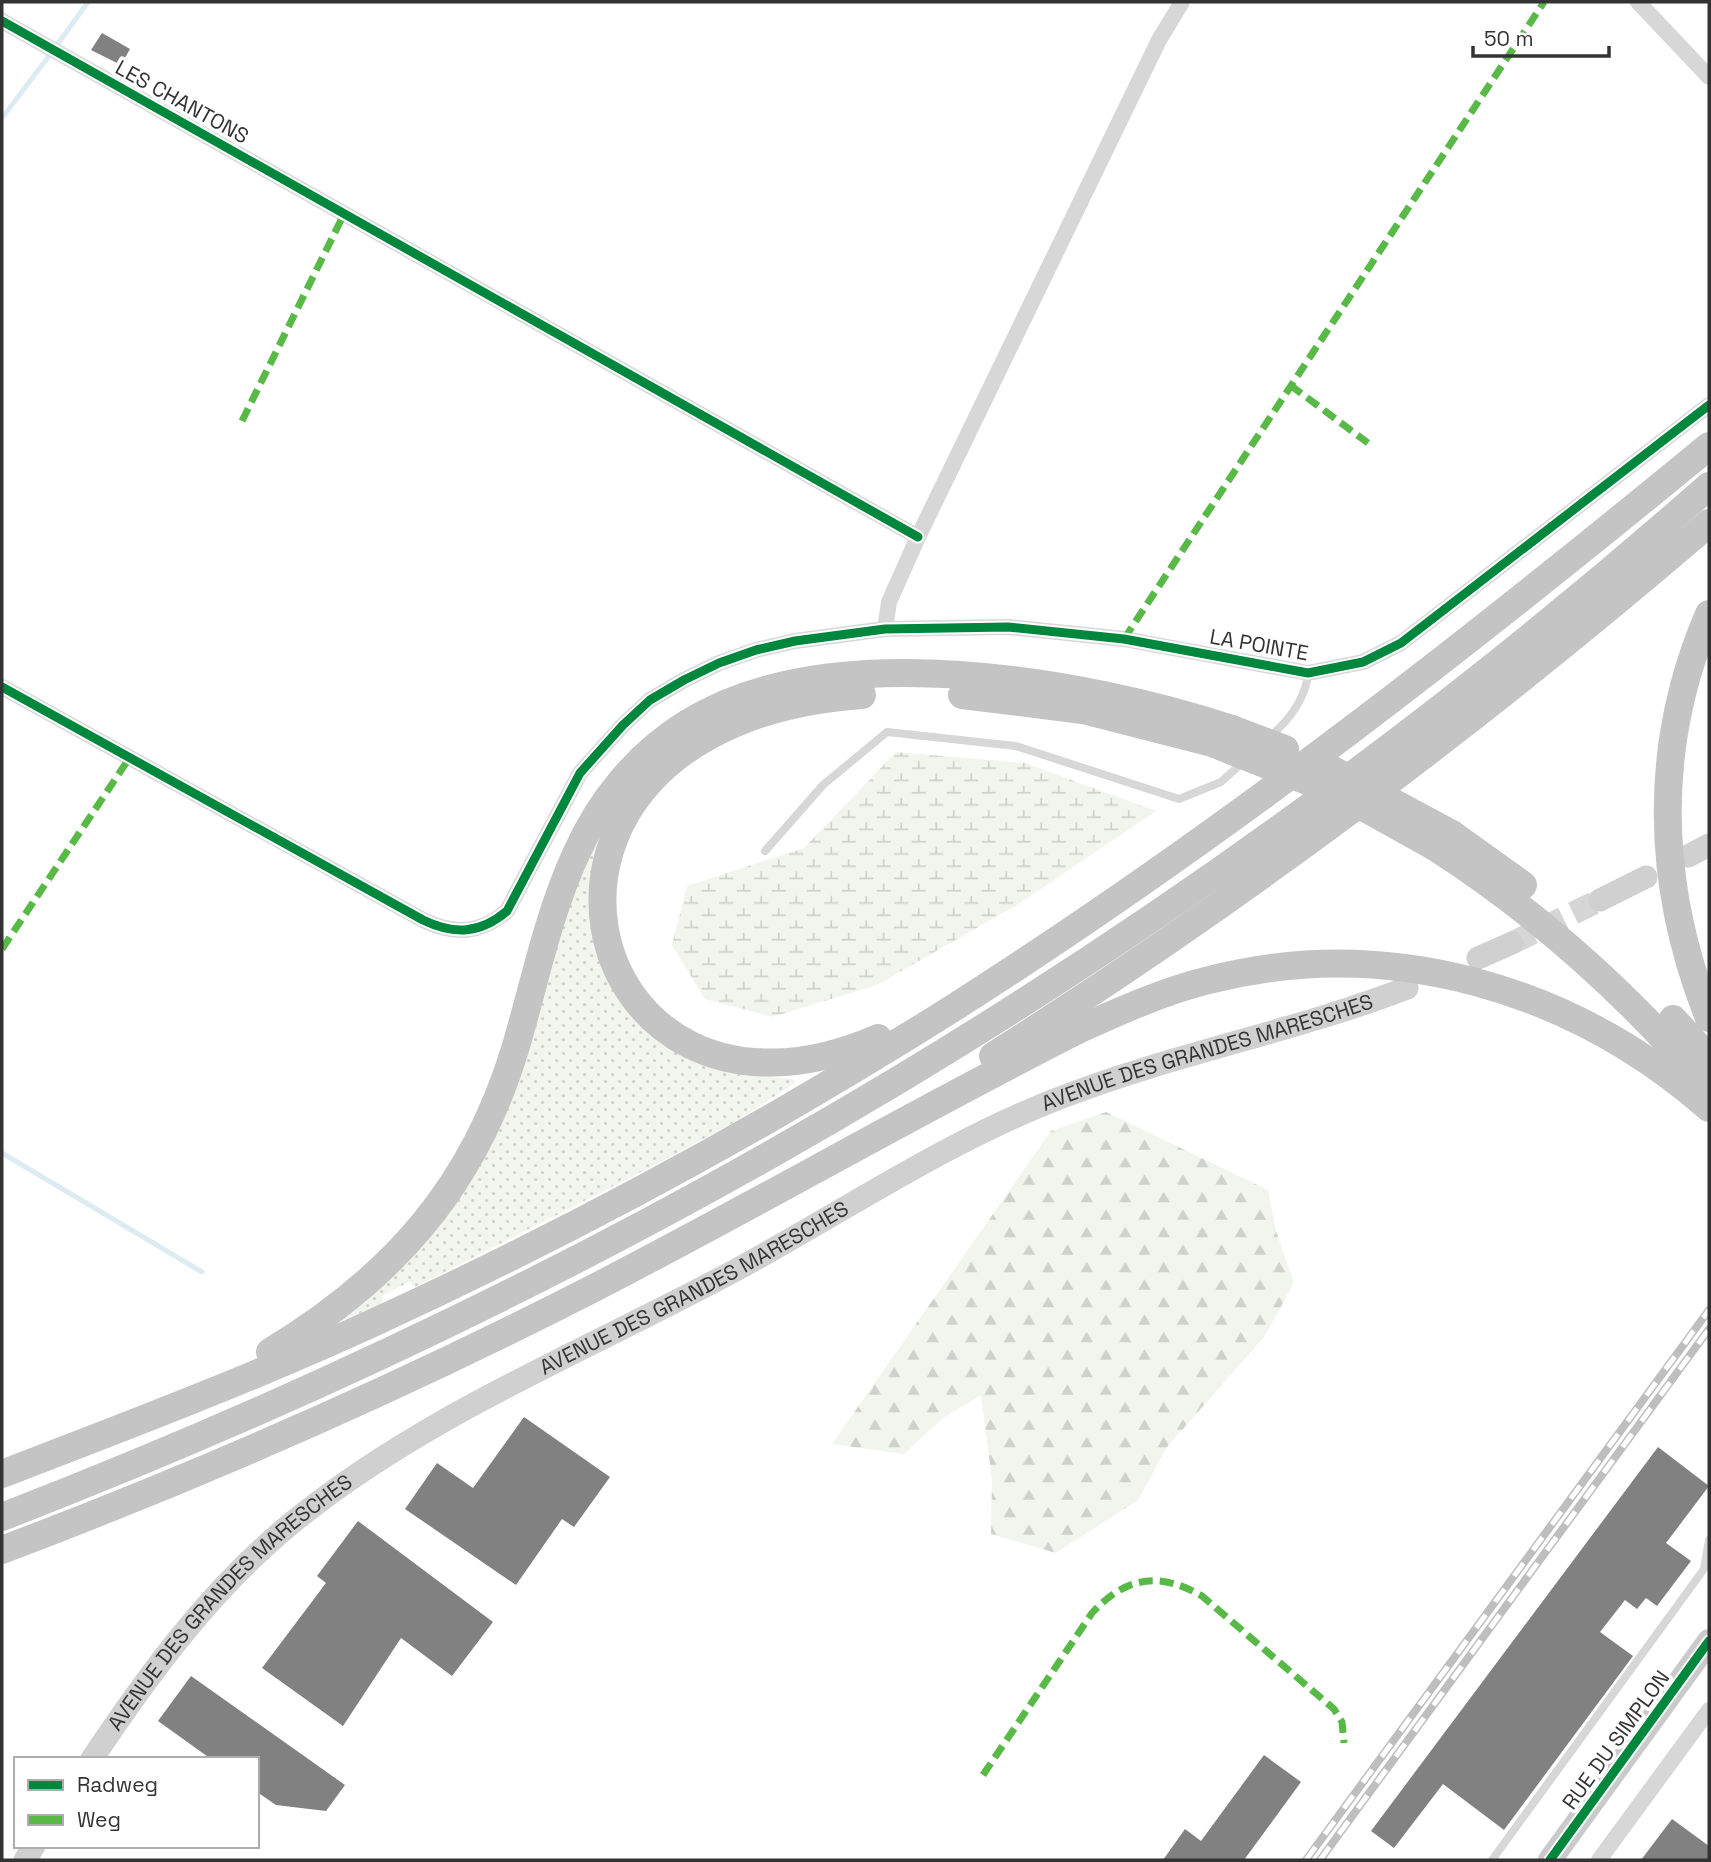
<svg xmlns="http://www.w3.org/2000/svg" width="1711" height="1862" viewBox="0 0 1711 1862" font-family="'Space Grotesk',sans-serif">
	<defs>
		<pattern id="grass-dots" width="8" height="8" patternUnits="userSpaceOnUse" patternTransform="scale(1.75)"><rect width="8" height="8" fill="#f1f5ed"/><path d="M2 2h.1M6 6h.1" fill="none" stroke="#cfd2cc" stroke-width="1.8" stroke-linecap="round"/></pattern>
		<pattern id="forest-firs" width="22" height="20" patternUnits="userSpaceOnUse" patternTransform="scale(1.75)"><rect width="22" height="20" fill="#f1f5ed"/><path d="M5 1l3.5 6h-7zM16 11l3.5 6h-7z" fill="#cfd2cc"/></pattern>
		<pattern id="wetland-marsh" width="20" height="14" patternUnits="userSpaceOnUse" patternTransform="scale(1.75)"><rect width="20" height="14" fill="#f1f5ed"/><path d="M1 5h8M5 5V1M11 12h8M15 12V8" fill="none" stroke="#cfd2cc"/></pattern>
	</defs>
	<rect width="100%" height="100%" fill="#fff"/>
	<path fill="url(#grass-dots)" d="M604 829C601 856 591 880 593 908 595 925 605 943 611 959 617 973 620 991 628 1004 664 1059 732 1075 793 1079L795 1083 733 1123 647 1169 415 1287 409 1282 382 1296 383 1304 321 1329 437 1225 575 882Z"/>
	<path fill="url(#forest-firs)" d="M1106 1112 1268 1190 1276 1231 1294 1283 1264 1337 1167 1447 1138 1500 1056 1553 991 1534 992 1480 981 1395 943 1418 904 1454 832 1444 1051 1131Z"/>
	<path fill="url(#wetland-marsh)" d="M896 752 1025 763 1156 811 1020 903 877 985 772 1017 705 999 672 945 687 886 804 848Z"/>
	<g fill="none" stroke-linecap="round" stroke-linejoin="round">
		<g stroke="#ddebf3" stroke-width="5">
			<path d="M57 45 88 2"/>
			<path d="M2 118 49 56"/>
			<path d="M2 1153 202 1272"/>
		</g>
	</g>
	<g fill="#818181">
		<path d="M102 33 130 49 121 65 91 50Z"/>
		<path d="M524 1417 610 1477 574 1527 562 1519 516 1585 405 1509 437 1463 473 1488Z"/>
		<path d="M1658 1447 1709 1486 1666 1543 1691 1561 1657 1606 1646 1598 1637 1609 1625 1600 1600 1632 1633 1656 1504 1830 1443 1784 1394 1848 1371 1831Z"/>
		<path d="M358 1521 493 1622 452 1676 401 1638 343 1726 262 1668 326 1583 317 1576Z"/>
		<path d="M191 1676 345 1785 326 1811 276 1805 257 1792V1759H211L158 1721Z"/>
		<path d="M1264 1755 1301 1782 1244 1860H1163L1185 1829 1201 1841Z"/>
		<path d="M1672 1819 1709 1846V1860H1641Z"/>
	</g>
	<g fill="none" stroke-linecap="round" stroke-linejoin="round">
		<path stroke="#d6d6d6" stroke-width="23" stroke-dasharray="23 11" stroke-linecap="butt" d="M1512 943 1600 900"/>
		<g stroke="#d7d7d7" stroke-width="8">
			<path d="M1270 737C1289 720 1306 699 1308 673"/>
			<path d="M765 851 823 785 887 732 1016 746 1179 799 1221 782 1243 762"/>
			<path d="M1492 1860 1704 1569 1709 1540"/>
		</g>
		<g stroke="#d7d7d7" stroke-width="16">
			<path d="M1638 2 1709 77"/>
			<path d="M2 21 918 537"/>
			<path d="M885 629 889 602 918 537 1159 40 1182 2"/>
			<path d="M2 687 423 920C454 935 480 934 507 911L580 773 623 725 650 700 684 680 719 663 756 650 795 641 885 629 1008 627 1124 639 1308 673 1363 662 1401 643 1709 405"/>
			<path d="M1599 1860 1709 1710"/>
		</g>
		<g stroke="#d0d0d0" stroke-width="23">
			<path d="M1688 856 1709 845"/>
			<path d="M1600 900 1646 877"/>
			<path d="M1478 958 1512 943"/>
			<path id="s1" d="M92 1759C150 1672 212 1588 293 1522 424 1415 586 1351 734 1271 843 1212 948 1140 1065 1096 1177 1053 1296 1031 1407 988"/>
			<path d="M25 1860 34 1846"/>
		</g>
		<path stroke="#cacaca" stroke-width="24" d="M1550 1860 1709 1641"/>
		<g stroke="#c4c4c4" stroke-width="28">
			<path d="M1709 614C1652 746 1656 885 1709 1018"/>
			<path d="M862 695C461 723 571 1171 878 1038"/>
			<path d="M962 695 1083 710 1212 743"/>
			<path d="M1452 834 1523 885"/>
			<path d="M1435 847C1539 914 1629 995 1709 1089"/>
			<path d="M1673 1019 1709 1058"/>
			<path d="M993 1056C1245 897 1483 717 1709 523"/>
			<path d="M270 1352C394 1277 474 1186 516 1046 535 981 548 915 576 854 600 800 638 754 688 723 830 635 1081 680 1232 729"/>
			<path d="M2 1474C127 1426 253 1378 375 1322 575 1230 772 1123 958 1005 1224 835 1466 646 1709 446"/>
			<path d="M2 1517C635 1272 1199 935 1709 486"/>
			<path d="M2 1550C205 1473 403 1386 596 1287 759 1203 917 1111 1080 1029 1122 1010 1164 991 1209 980 1388 934 1572 988 1709 1108"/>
		</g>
		<g stroke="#bebebe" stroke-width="8">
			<g id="rail">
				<path d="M1306 1860 1709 1310"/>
				<path d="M1320 1860 1709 1329"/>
			</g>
		</g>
		<use href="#rail" stroke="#fff" stroke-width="5" stroke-dasharray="16" stroke-linecap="butt"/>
		<g stroke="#c4c4c4" stroke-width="28">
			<path d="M1232 729 1285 749"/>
			<path d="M1212 743 1340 794 1435 847"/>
			<path d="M1331 769 1452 834"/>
		</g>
		<g stroke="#58b947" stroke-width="7" stroke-dasharray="14 7" stroke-linecap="butt">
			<path d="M1290 385 1368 443"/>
			<path d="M242 421 344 214"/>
			<path d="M1124 639 1544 2"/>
			<path d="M2 949 130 757"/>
			<path d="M983 1775 1092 1613C1125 1577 1159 1571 1202 1596L1334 1709 1342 1722 1344 1743"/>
		</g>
		<g stroke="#fff" stroke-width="13">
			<g id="cycleway">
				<path d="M2 21 918 537"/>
				<path d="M2 687 423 920C454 935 480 934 507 911L580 773 623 725 650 700 684 680 719 663 756 650 795 641 885 629 1008 627 1124 639 1308 673 1363 662 1401 643 1709 405"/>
				<path d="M1550 1860 1709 1641"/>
			</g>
		</g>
		<use href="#cycleway" stroke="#00873e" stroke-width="9"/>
	</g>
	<g text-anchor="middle" stroke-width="7" stroke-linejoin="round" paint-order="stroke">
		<g font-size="21" fill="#333" stroke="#fff">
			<text transform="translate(182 102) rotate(29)" y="7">LES CHANTONS</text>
			<text transform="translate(1259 645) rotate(10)" y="7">LA POINTE</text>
			<text dy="7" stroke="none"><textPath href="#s1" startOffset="1344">AVENUE DES GRANDES MARESCHES</textPath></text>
			<text dy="7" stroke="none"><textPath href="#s1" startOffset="777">AVENUE DES GRANDES MARESCHES</textPath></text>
			<text dy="7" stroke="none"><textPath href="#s1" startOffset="210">AVENUE DES GRANDES MARESCHES</textPath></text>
			<text transform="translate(1616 1740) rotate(-54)" y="7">RUE DU SIMPLON</text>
		</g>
	</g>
	<rect width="1711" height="1862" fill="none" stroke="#333333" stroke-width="7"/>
	<rect x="14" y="1757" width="245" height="91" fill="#ffffff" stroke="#adadad" stroke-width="2"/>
	<rect x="28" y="1780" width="35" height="10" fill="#00873e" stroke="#adadad" stroke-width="2"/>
	<text x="77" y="1792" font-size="21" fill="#333333">Radweg</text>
	<rect x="28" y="1815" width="35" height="10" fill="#58b947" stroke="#adadad" stroke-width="2"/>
	<text x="77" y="1827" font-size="21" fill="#333333">Weg</text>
	<path d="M1473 46v10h136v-10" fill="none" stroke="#333333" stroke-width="3.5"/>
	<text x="1484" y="46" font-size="21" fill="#333333" stroke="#ffffff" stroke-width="5" paint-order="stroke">50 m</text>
</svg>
